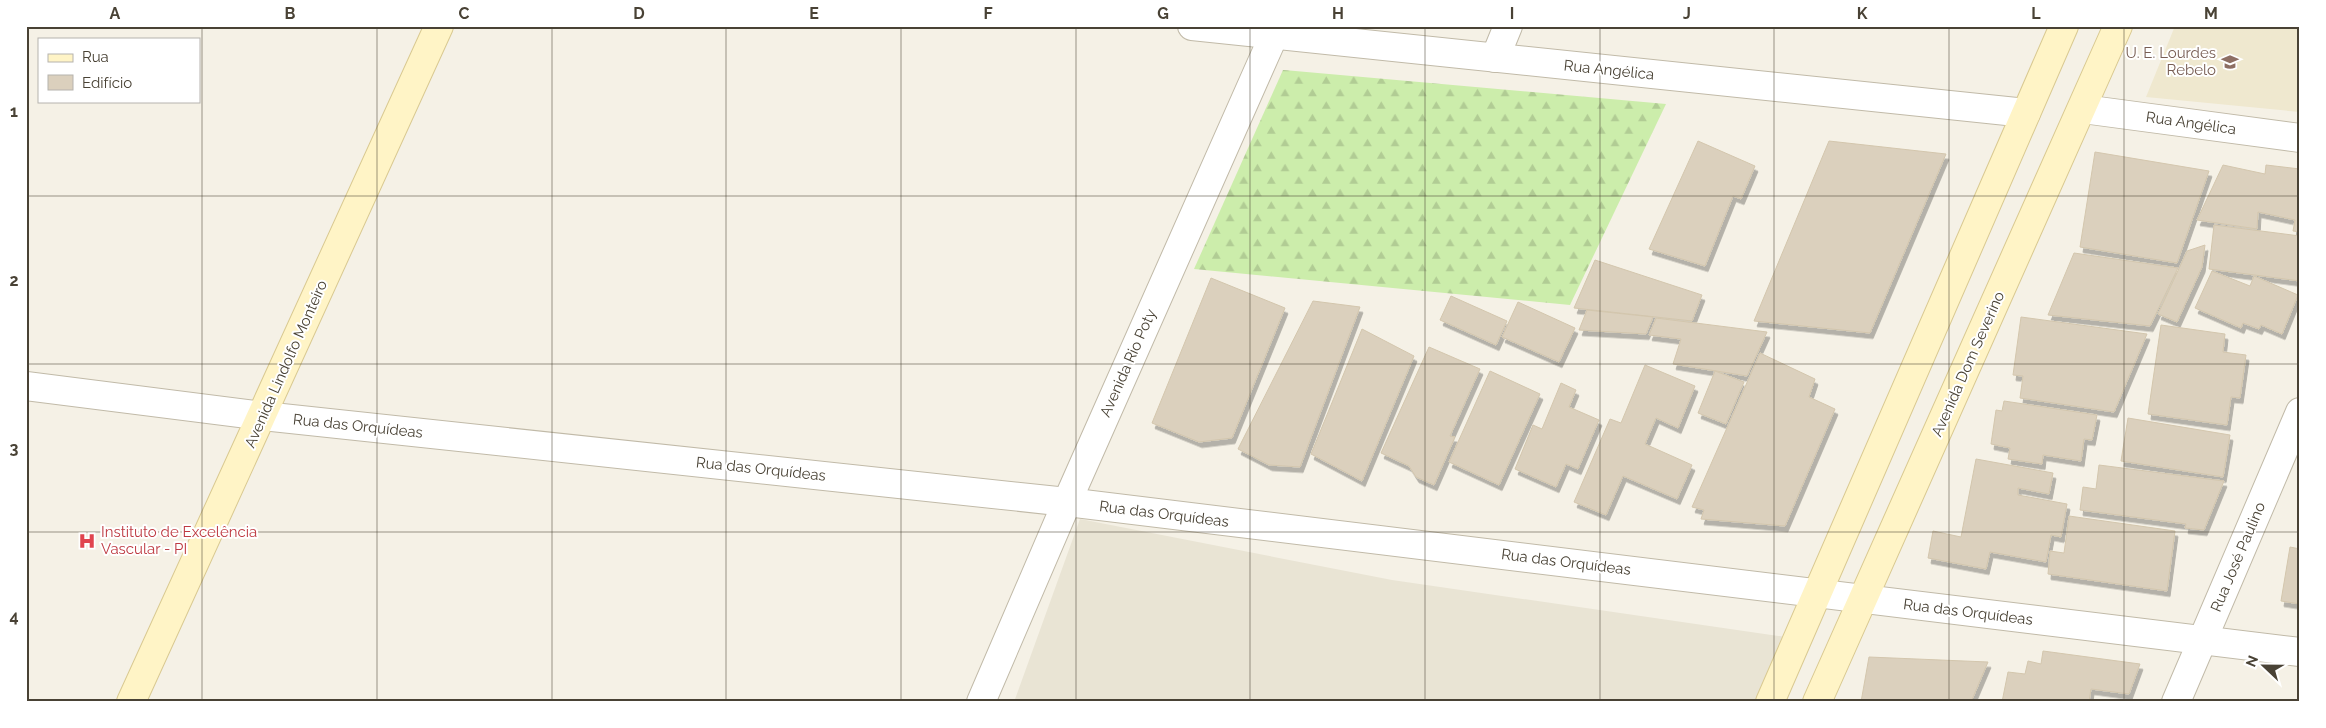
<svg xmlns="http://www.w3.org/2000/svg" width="2326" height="728" viewBox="0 0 2326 728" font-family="Raleway,sans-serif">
	<defs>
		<pattern id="forest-firs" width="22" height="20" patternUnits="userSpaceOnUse" patternTransform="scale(1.25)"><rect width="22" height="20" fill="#ccedab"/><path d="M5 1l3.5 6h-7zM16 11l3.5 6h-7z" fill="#b1cc94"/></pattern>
		<filter id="shadow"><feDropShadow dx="3" dy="5.5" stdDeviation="0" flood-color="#0004"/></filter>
	</defs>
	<rect width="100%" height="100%" fill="#f5f1e6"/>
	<path fill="#e9e4d4" d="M1080 519 1392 580 1786 637 1758 702H1014Z"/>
	<path fill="#efe8cf" d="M2175 26H2300V112L2146 97Z"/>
	<path fill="url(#forest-firs)" d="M1283 70H1284L1666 104 1570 305 1194 269Z"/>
	<g fill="#dbd0bd" stroke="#d3c6ad" filter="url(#shadow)">
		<path d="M1698 141 1755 166 1741 199 1733 196 1705 266 1649 249Z"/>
		<path d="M1829 141 1946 154 1870 333 1754 321Z"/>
		<path d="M2095 152 2209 171 2177 263 2080 247Z"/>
		<path d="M2223 165 2265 174 2266 165 2300 169V232L2293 231 2295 220 2258 212 2257 229 2197 220Z"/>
		<path d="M2214 225 2300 236V281L2209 269Z"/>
		<path d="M2205 245 2202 267 2177 322 2158 314 2187 251Z"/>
		<path d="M2074 253 2178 268 2150 326 2048 315Z"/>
		<path d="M1595 260 1702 295 1692 321 1574 308Z"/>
		<path d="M2212 271 2250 286 2254 276 2298 295 2282 334 2261 325 2259 329 2243 323 2241 328 2195 308Z"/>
		<path d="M1211 278 1285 308 1232 438 1199 442 1152 423Z"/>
		<path d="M1451 296 1507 321 1496 345 1440 320Z"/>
		<path d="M1313 301 1360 307 1300 467 1269 465 1238 449Z"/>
		<path d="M1518 302 1575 328 1559 362 1502 337Z"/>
		<path d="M1587 310 1653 317 1646 334 1579 330Z"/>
		<path d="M2021 317 2147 334 2114 412 2020 398 2023 376 2013 375Z"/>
		<path d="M1656 318 1767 332 1747 376 1673 364 1681 339 1649 335Z"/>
		<path d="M2161 325 2225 334 2223 352 2246 355 2240 398 2231 397 2227 425 2148 414Z"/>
		<path d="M1362 329 1414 356 1362 481 1311 454Z"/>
		<path d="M1429 347 1480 369 1450 436 1455 437 1434 485 1416 477 1409 466 1381 453Z"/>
		<path d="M1760 353 1815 379 1809 397 1835 409 1785 526 1701 519 1704 510 1692 507Z"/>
		<path d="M1645 365 1695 386 1678 428 1656 418 1645 444 1692 465 1677 499 1623 476 1606 515 1574 502 1610 419 1621 423Z"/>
		<path d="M1490 371 1540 394 1499 485 1449 462Z"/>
		<path d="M1715 371 1744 382 1726 424 1698 413Z"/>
		<path d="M1561 383 1576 390 1569 407 1599 420 1578 469 1566 464 1556 487 1515 469 1533 425 1542 429Z"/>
		<path d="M2004 401 2097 415 2092 440 2084 439 2081 461 2043 455 2042 464 2008 459 2010 448 1991 444 1996 410 2002 411Z"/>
		<path d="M2128 418 2230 435 2223 477 2121 461Z"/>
		<path d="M1976 459 2053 473 2049 494 2018 488V495L2067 504 2061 537 2051 535 2046 562 1990 552 1986 569 1928 558 1933 531 1961 537Z"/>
		<path d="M2099 465 2224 481 2204 530 2185 528 2186 524 2080 510 2083 487 2096 489Z"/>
		<path d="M2069 516 2175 531 2167 591 2048 574 2050 551 2064 553Z"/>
		<path d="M2290 547 2300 549V604L2281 601Z"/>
		<path d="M2043 651 2140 664 2129 694 2091 689 2089 702H2002L2008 672 2025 674 2028 661 2041 664Z"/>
		<path d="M1869 657 1988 662 1971 702H1861Z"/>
	</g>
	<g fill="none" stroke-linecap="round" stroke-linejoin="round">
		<g stroke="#c1baa8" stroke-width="30">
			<g id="street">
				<path d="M1192 26 2026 113"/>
				<path d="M1495 58 1508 26"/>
				<path d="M2083 109 2300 138"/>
				<path d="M26 386 263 416 1067 502 2300 652"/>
				<path d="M981 702 1067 502 1278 26"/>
				<path d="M2176 702 2300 412"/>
			</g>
		</g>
		<g stroke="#d9c991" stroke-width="30">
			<g id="secondary">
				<path d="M131 702 439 26"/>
				<path d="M1770 702 2064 26"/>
				<path d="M1817 702 2118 26"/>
			</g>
		</g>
		<use href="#street" stroke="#fff" stroke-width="28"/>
		<use href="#secondary" stroke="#fff4c6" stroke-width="28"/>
	</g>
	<path fill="none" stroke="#494235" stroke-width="1" stroke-opacity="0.55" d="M202 26V702M377 26V702M552 26V702M726 26V702M901 26V702M1076 26V702M1250 26V702M1425 26V702M1600 26V702M1774 26V702M1949 26V702M2124 26V702M26 196H2300M26 364H2300M26 532H2300"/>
	<defs>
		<g id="school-bare" transform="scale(1.35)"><path d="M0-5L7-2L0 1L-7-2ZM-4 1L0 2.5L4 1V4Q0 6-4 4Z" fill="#8d6e63" stroke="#fff" stroke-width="2.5" paint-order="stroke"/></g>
		<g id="hospital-bare" transform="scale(1.35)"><path d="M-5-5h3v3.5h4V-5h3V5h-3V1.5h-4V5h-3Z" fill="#e0444e" stroke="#fff" stroke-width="2.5" paint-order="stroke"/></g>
	</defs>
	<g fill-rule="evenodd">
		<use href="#school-bare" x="2230" y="62"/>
		<use href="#hospital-bare" x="87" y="541"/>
	</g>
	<g text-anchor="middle" stroke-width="4" stroke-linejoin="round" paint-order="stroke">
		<g font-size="15" fill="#785e54" stroke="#fff" text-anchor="end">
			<text x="2216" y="58">U. E. Lourdes<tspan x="2216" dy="17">Rebelo</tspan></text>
		</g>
		<g font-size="15" fill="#494235" stroke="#fff">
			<text transform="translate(1609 70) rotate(6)" y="5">Rua Angélica</text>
			<text transform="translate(2191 123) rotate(8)" y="5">Rua Angélica</text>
			<text transform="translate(1128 363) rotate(-66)" y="5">Avenida Rio Poty</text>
			<text transform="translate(286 364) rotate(-66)" y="5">Avenida Lindolfo Monteiro</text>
			<text transform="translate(1968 364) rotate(-66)" y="5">Avenida Dom Severino</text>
			<text transform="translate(358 426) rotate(6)" y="5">Rua das Orquídeas</text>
			<text transform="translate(761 469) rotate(6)" y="5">Rua das Orquídeas</text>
			<text transform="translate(1164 514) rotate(7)" y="5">Rua das Orquídeas</text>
			<text transform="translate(2238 557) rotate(-67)" y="5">Rua José Paulino</text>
			<text transform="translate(1566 562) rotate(7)" y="5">Rua das Orquídeas</text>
			<text transform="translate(1968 612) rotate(7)" y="5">Rua das Orquídeas</text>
		</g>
		<g font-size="15" fill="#be3a42" stroke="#fff" text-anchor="start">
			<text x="101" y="537">Instituto de Excelência<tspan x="101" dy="17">Vascular - PI</tspan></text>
		</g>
	</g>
	<rect width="2326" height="728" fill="none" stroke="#ffffff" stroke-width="55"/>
	<rect x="38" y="38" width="162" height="65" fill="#ffffff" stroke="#b6b3ae"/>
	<rect x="48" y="54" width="25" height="8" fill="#fff4c6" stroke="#b6b3ae"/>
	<text x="82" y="62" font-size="15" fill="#494235">Rua</text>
	<rect x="48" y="75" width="25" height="15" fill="#dbd0bd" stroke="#b6b3ae"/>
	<text x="82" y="88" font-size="15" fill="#494235">Edifício</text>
	<g transform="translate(2264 666) rotate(292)" stroke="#ffffff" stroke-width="4" paint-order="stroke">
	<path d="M0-4L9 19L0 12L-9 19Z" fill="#494235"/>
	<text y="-8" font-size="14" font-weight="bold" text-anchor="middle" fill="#494235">N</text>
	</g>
	<rect x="28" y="28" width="2270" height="672" fill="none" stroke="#494235" stroke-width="2"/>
	<g font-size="16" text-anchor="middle" font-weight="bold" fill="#494235">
		<text x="115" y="19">A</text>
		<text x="290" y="19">B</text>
		<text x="464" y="19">C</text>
		<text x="639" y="19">D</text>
		<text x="814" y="19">E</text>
		<text x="988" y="19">F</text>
		<text x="1163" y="19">G</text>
		<text x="1338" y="19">H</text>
		<text x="1512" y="19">I</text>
		<text x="1687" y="19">J</text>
		<text x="1862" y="19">K</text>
		<text x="2036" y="19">L</text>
		<text x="2211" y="19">M</text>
		<text x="14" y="117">1</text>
		<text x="14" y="286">2</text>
		<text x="14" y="454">3</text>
		<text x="14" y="622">4</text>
	</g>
</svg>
